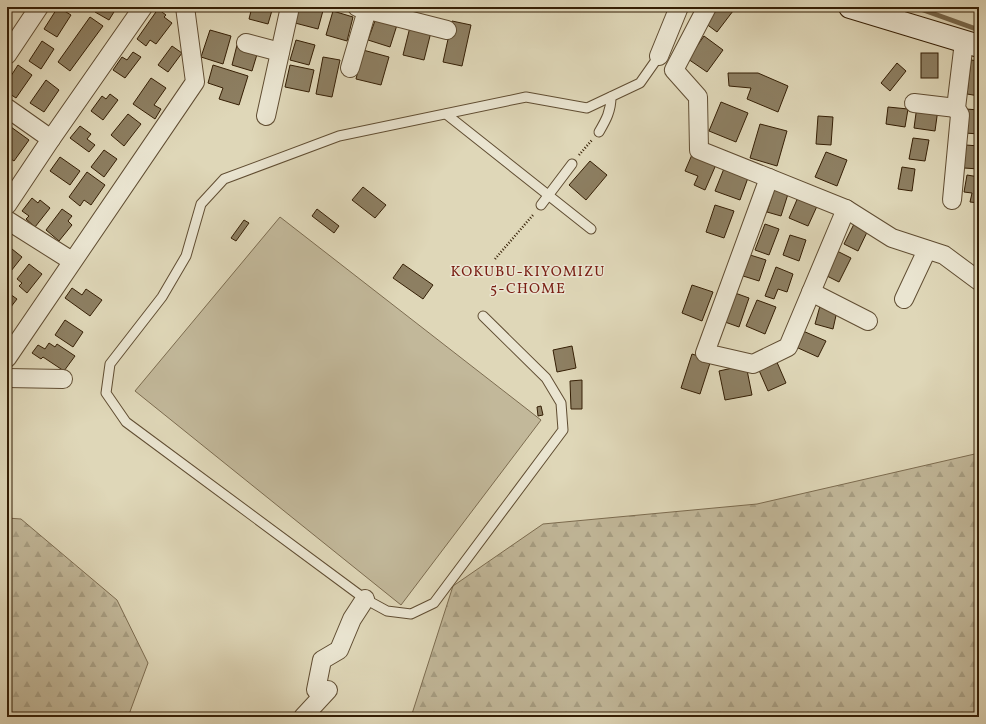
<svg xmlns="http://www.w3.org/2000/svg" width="986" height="724" viewBox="0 0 986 724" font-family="Vollkorn,serif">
	<defs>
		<pattern id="forest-firs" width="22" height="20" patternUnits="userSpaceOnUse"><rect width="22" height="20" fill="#c2b89a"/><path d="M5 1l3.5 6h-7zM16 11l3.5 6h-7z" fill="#a79e83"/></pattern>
	</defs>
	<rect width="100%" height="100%" fill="#dfd7b8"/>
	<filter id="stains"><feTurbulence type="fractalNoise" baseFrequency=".005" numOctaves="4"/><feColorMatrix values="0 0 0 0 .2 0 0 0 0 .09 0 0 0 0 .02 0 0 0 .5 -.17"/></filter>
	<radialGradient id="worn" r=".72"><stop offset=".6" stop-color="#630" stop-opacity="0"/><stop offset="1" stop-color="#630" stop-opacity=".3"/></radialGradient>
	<g fill="url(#forest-firs)" stroke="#7c6c50">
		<path d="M979 453V717H411L453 586 543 524 757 504Z"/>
		<path d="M7 518 21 519 117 600 148 663 128 717H7Z"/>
	</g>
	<path fill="#c2b89a" stroke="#7c6c50" d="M280 217 541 420 401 605 135 391Z"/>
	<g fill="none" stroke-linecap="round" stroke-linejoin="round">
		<path stroke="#78684c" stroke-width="5" d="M915 7 979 30"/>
	</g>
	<g fill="#8d7f62" stroke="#351f05">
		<path d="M58 7 71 15 57 37 44 29Z"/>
		<path d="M98 7H117L109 20 95 12Z"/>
		<path d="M252 7H273L268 24 249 19Z"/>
		<path d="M299 7H324L318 29 295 23Z"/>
		<path d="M717 7H727L733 11 717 32 705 23Z"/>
		<path d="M158 9 166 15 164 17 172 23 156 44 150 40 146 46 137 39Z"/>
		<path d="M333 11 353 17 347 41 326 35Z"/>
		<path d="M90 17 103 26 70 71 58 62Z"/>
		<path d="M376 18 397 25 390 47 368 40Z"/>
		<path d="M452 21 471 25 462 66 443 62Z"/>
		<path d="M410 27 431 32 424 60 403 55Z"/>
		<path d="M210 30 231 36 223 64 201 57Z"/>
		<path d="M704 36 723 50 707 72 688 59Z"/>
		<path d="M296 40 315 45 309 65 290 60Z"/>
		<path d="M42 41 54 49 41 69 29 61Z"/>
		<path d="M237 45 258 51 252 71 232 65Z"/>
		<path d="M172 46 182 53 168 72 158 65Z"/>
		<path d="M363 50 389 57 381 85 356 79Z"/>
		<path d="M133 52 141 57 125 78 113 70 122 57 127 60Z"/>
		<rect x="921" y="53" width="17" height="25"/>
		<path d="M323 57 340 60 332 97 316 94Z"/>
		<path d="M971 60 979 61V96L967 94Z"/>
		<path d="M897 63 906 71 890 91 881 83Z"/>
		<path d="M18 65 32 75 16 98 7 92V82Z"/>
		<path d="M213 65 248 76 239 105 219 99 223 88 208 83Z"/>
		<path d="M290 65 314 70 309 92 285 87Z"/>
		<path d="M728 73H758L788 86 778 112 747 99 751 88 729 86Z"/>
		<path d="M151 78 166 88 154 105 161 109 155 119 133 104Z"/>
		<path d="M46 80 59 90 44 112 30 103Z"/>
		<path d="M110 94 118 100 103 120 91 111 102 96 106 99Z"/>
		<path d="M721 102 748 113 736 142 709 131Z"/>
		<path d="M917 106 938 109 935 131 914 128Z"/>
		<path d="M888 107 908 109 905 127 886 124Z"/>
		<path d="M966 109 979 110V134L965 133Z"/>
		<path d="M128 114 141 124 124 146 111 135Z"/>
		<path d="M818 116 833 117 831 145 816 144Z"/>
		<path d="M760 124 787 131 777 166 750 158Z"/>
		<path d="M80 126 91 134 87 139 95 145 89 152 70 138Z"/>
		<path d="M11 127 29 140 14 161 11 159 7 164V133Z"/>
		<path d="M913 138 929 140 925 161 909 159Z"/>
		<path d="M966 145 979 146V169L964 168Z"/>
		<path d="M104 150 117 159 104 177 91 167Z"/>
		<path d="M694 150 718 160 705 190 694 185 698 176 685 171Z"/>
		<path d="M826 152 847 160 837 186 815 177Z"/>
		<path d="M60 157 80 171 70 185 50 171Z"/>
		<path d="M590 161 607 175 586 200 569 185Z"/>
		<path d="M725 166 749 175 740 200 715 191Z"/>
		<path d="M902 167 915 169 912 191 898 189Z"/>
		<path d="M87 172 105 185 91 205 84 200 80 206 69 197Z"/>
		<path d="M967 175 979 177V203L970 202 972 193 964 192Z"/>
		<path d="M363 187 386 205 375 218 352 200Z"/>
		<path d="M774 190 788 194 781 216 767 212Z"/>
		<path d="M799 195 818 204 808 226 789 218Z"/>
		<path d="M32 198 38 203 40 200 50 208 35 227 26 219 29 216 22 211Z"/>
		<path d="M715 205 734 211 724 238 706 232Z"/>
		<path d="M62 209 72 216 68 221 72 225 59 241 46 230Z"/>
		<path d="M317 209 339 226 334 233 312 216Z"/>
		<path d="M244 220 249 223 236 241 231 238Z"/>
		<path d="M855 222 869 228 858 251 844 244Z"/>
		<path d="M765 224 779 229 769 255 755 250Z"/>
		<path d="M790 235 806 240 799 261 783 255Z"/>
		<path d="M7 245 22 257 11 271 7 268Z"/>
		<path d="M837 251 851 258 839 282 825 275Z"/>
		<path d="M747 254 766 260 759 281 740 275Z"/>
		<path d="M29 264 42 274 27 293 19 286 22 283 17 279Z"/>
		<path d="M403 264 433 285 423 299 393 278Z"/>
		<path d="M776 267 793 274 787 292 778 289 774 299 765 296Z"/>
		<path d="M692 285 713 292 702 321 682 313Z"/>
		<path d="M72 288 82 295 86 289 102 300 90 316 65 298Z"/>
		<path d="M7 292 17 299 7 312Z"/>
		<path d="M735 293 749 298 739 327 725 322Z"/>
		<path d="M757 300 776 307 765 334 746 326Z"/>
		<path d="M820 306 837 311 833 329 815 324Z"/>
		<path d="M65 320 83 332 73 347 55 335Z"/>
		<path d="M803 331 826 341 818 357 796 347Z"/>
		<path d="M49 343 55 347 57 344 75 356 64 371 43 357 41 359 32 353 38 345 45 349Z"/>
		<path d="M572 346 576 368 557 372 553 350Z"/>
		<path d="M692 354 711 360 700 394 681 388Z"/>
		<path d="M776 360 786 383 768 391 758 368Z"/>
		<path d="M746 365 752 395 725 400 719 371Z"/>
		<path d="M582 380V409H571L570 381Z"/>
		<path d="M541 406 543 415 538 416 537 407Z"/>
	</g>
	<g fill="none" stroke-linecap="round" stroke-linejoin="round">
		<g stroke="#604d32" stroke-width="11">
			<g id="lane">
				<path d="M446 114 591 229"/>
				<path d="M599 132C606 120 611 111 611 97"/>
				<path d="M541 205 572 164"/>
				<path d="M483 316 546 378 561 403 563 430 434 603 411 614 387 611 365 599 126 422 106 393 110 364 162 297 186 256 201 204 224 179 339 136 526 97 587 108 640 83 659 56"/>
			</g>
		</g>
		<g stroke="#604d32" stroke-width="20">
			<g id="street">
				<path d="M357 7 447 30"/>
				<path d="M707 7 674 70 698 97 699 150 846 209 892 238 944 255 979 281"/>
				<path d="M246 43 280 52"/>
				<path d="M7 55 39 7"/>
				<path d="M659 56 679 7"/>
				<path d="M350 68 367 10"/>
				<path d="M914 103 956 108"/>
				<path d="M7 108 51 139"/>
				<path d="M266 116 290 7"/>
				<path d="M769 178 705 353 753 364 788 347 846 209"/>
				<path d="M952 200 960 115 956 108 964 42"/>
				<path d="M7 205 51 139 143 7"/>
				<path d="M7 220 72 261"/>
				<path d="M811 292 868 321"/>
				<path d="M904 299 927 250"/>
				<path d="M7 358 195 82 185 7"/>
				<path d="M7 378 63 379"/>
				<path d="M303 717 328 690H316L322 660 339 650 352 619 365 599"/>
			</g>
		</g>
		<g stroke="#351f05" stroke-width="24">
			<path id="secondary" d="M850 7 979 46"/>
		</g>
		<g stroke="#351f05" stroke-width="2.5" stroke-dasharray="1 2" stroke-linecap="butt">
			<path d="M579 155 592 140"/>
			<path d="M495 259 533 215"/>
		</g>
		<use href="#lane" stroke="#eae5d1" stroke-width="9"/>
		<use href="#street" stroke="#eae5d1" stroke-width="18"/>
		<use href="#secondary" stroke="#eae5d1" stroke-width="22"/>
	</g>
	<g text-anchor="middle" stroke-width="3" stroke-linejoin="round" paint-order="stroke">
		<g font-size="15" letter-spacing="1" fill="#7a1f14" stroke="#eae5d1">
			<text x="528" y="276">KOKUBU-KIYOMIZU<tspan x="528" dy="17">5-CHOME</tspan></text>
		</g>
	</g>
	<rect width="986" height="724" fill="none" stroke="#dfd7b8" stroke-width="24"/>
	<rect x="8" y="8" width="970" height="708" fill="none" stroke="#351f05" stroke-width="2"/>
	<rect x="12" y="12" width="962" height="700" fill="none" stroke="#351f05"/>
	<rect width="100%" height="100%" filter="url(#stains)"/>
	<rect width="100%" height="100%" fill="url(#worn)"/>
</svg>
